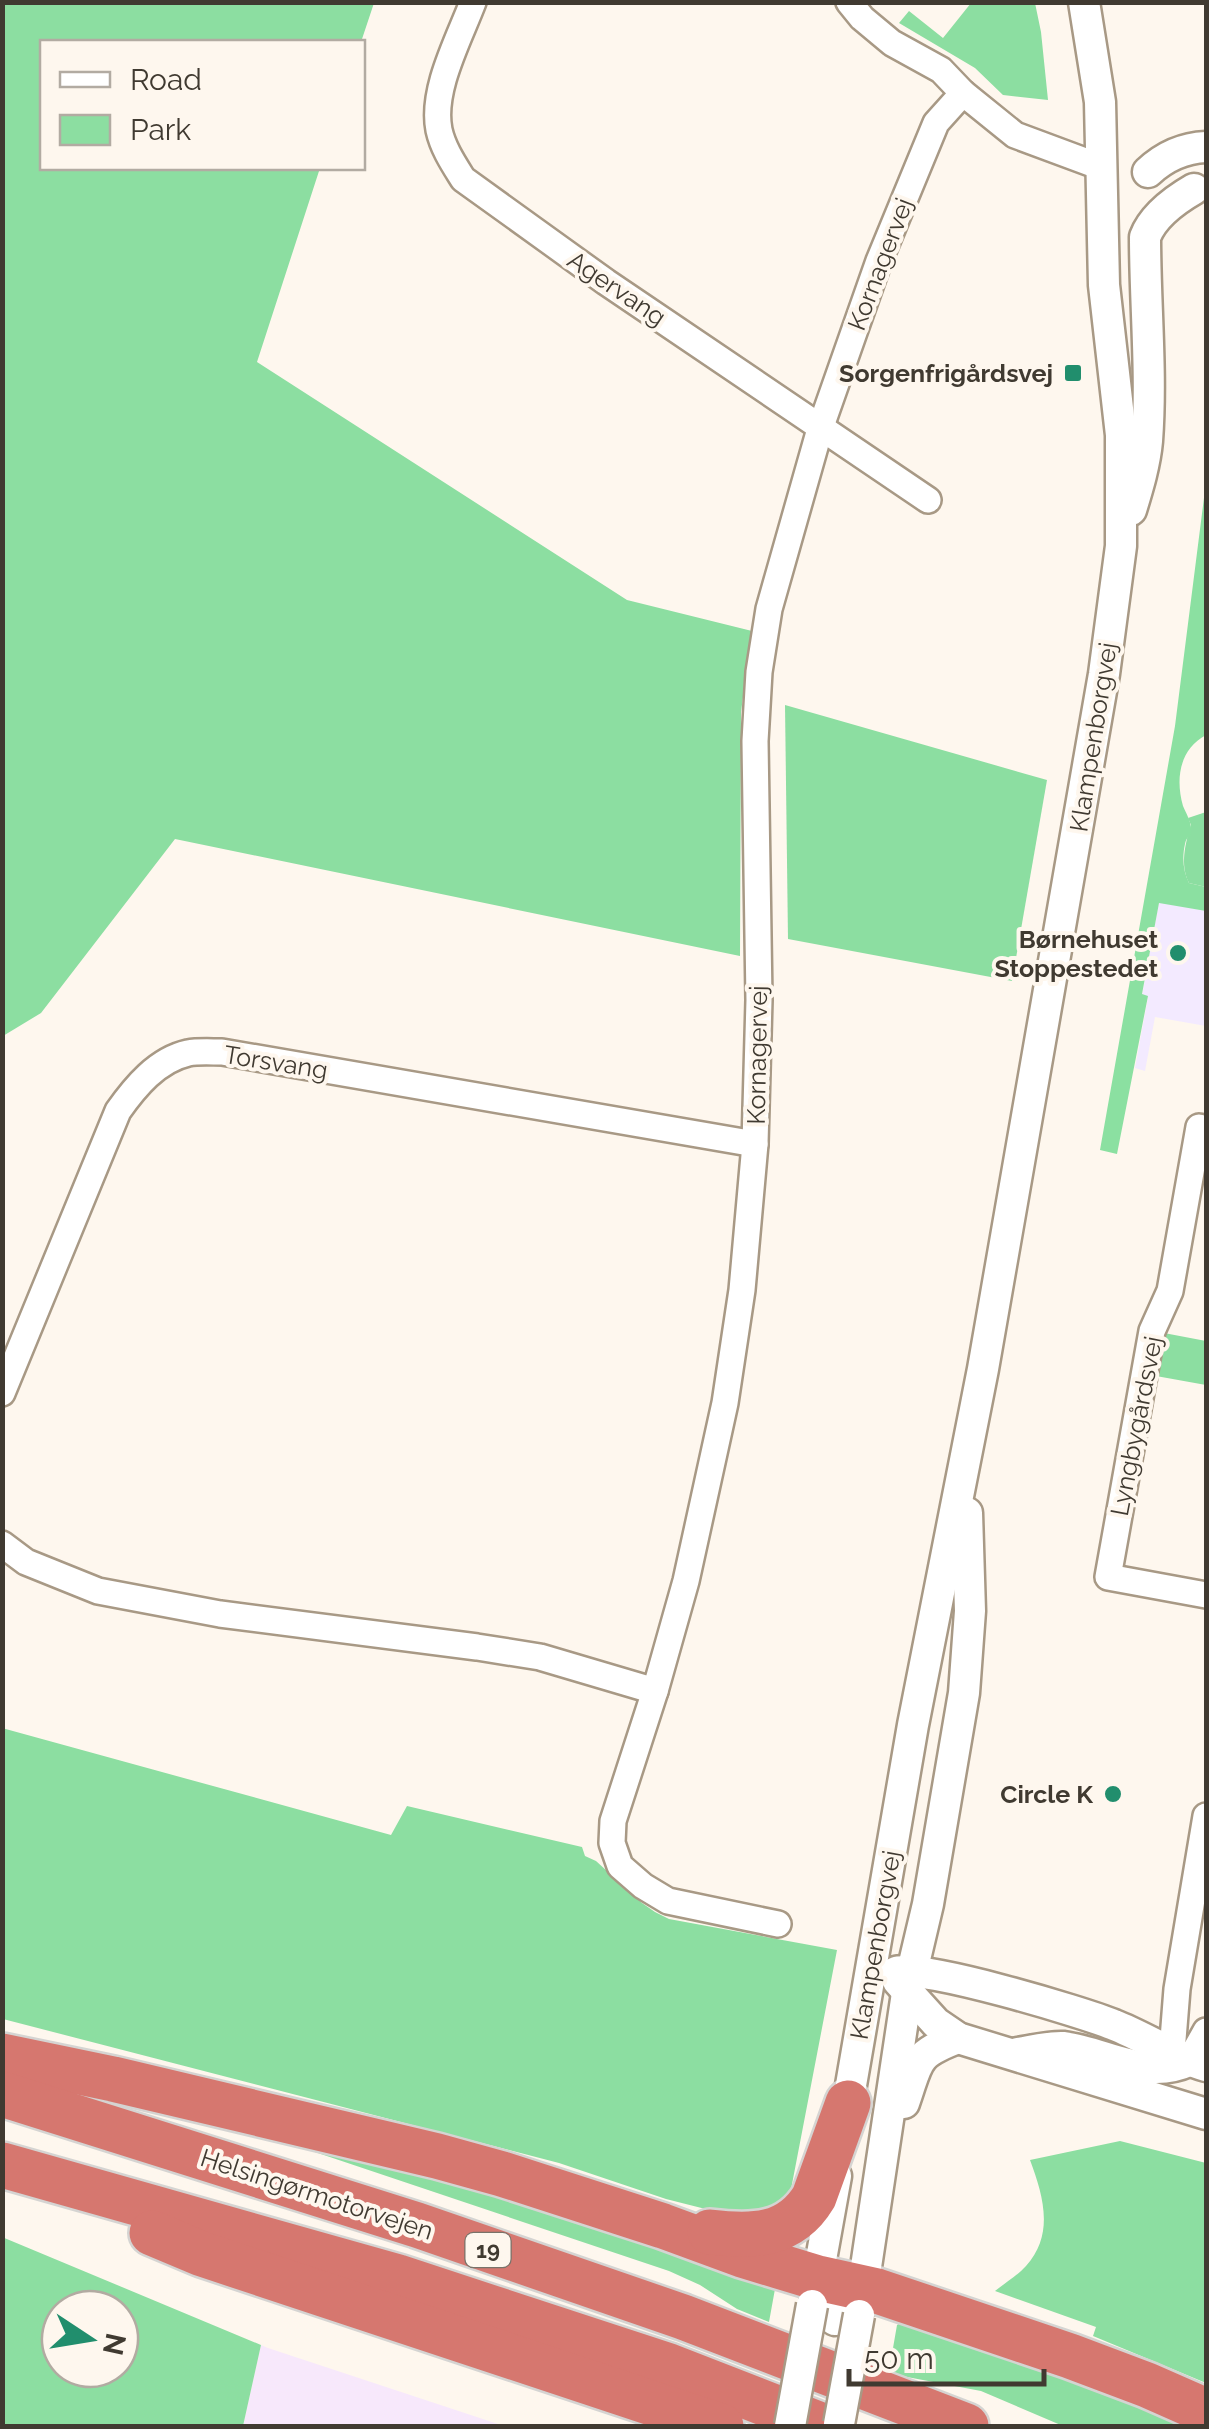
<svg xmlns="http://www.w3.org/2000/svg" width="1209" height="2429" viewBox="0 0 1209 2429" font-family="Raleway,sans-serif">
	<rect width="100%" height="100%" fill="#fef7ee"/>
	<path fill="#f7e8fb" d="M261 2345 268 2348 504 2426H243Z"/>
	<path fill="#f3eaff" d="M1159 902 1206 911V1026L1155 1017 1145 1071 1135 1068 1148 997 1142 995Z"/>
	<g fill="#8cdea1" fill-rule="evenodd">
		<path d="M2 3H374L361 42H42V168H320L257 362 627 600 752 631 741 712 740 956 175 839 41 1013 3 1036Z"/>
		<path d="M971 3H1035L1041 32 1048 100 1003 95 975 68 899 23 909 11 943 38Z"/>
		<path d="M785 705 1047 780 1012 981 788 939Z"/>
		<path d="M1206 812V887L1189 883C1180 865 1185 844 1191 825L1188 818Z"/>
		<path d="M1164 1333 1206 1341V1385L1156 1376Z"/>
		<path d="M2 1728 391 1835 407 1806 582 1847 585 1856 596 1861 642 1903 655 1912 669 1919 837 1950 788 2205 745 2219 666 2199 559 2163 3 2019Z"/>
		<path d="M245 2132 511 2196 777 2278 769 2322 737 2309 700 2285 669 2271 300 2147Z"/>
		<path d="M1120 2141 1206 2163V2383L1093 2336 1096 2327 995 2291C1005 2283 1018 2275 1026 2266 1055 2234 1043 2195 1030 2160Z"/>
		<path d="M2 2237 261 2345 243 2426H3ZM60 2309H120V2369H60Z"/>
		<path d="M907 2318 1194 2426H1063L981 2391 907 2377 889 2371 897 2325Z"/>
	</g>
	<path fill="#8be0a1" d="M1206 482V605L1204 624 1206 637V735C1180 749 1175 778 1183 806 1186 813 1191 821 1191 829 1191 842 1188 832 1185 844 1182 857 1183 871 1189 883L1206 887V911L1159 903 1142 994 1148 996 1117 1154 1100 1150 1175 726Z"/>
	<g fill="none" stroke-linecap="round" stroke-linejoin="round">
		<g stroke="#a89985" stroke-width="30">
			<g id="minor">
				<path d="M473 2C459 39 431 90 439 130 443 148 453 163 463 179L606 282 928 500"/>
				<path d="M849 2 862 18 892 43 941 70 963 93 1015 135 1101 167"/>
				<path d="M1206 1129 1199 1127 1170 1291 1152 1331 1108 1577 1206 1595"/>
				<path d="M2 1393 118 1111C135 1087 157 1060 188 1053 198 1051 211 1052 222 1052L755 1144"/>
				<path d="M2 1544 26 1562 98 1591 220 1614 477 1647 540 1657 655 1691"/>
				<path d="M778 1924 668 1901 643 1886 620 1866 612 1843 613 1821 655 1691 686 1581 725 1403 742 1290 755 1144 759 1000 755 741 759 672 769 609 820 429 879 261 936 123 963 93"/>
				<path d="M1172 2052 1177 1989 1206 1816"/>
				<path d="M1189 2061 1206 2031"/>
			</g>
		</g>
		<g stroke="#a89985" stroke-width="35">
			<g id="tertiary">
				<path d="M1148 172C1165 156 1183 148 1206 147"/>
				<path d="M1131 510C1138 487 1145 464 1147 441 1152 373 1145 304 1145 237 1153 216 1175 200 1194 189"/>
				<path d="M896 1972C921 1964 1083 2012 1114 2025 1145 2037 1174 2057 1206 2066"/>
				<path d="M898 1981 936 2023 958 2038 1206 2114"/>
				<path d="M1017 2053C1032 2051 1049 2046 1064 2047 1107 2053 1146 2081 1189 2061"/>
				<path d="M904 2103C919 2061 913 2055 958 2038"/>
				<path d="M845 2120 913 1725 983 1369 1104 674 1121 546V435L1104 285 1100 102 1084 2"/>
				<path d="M818 2278 828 2296 835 2320"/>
				<path d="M815 2293 836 2176"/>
				<path d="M860 2307 907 1993 928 1904 964 1693 970 1611 967 1513"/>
			</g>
		</g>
		<g stroke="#d5d4d2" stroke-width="50">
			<g id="motorway">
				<path d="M2 2056 113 2079 437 2156 502 2174 663 2226 742 2255 818 2278 877 2291 1070 2356 1147 2385 1206 2411"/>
				<path d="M2 2094 417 2225 683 2317 966 2426"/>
				<path d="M2 2165 398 2277 669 2366 823 2426"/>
				<path d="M710 2232C752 2237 790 2237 814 2197L848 2103"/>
				<path d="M152 2233 202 2254 721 2426"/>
			</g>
		</g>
		<use href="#minor" stroke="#fff" stroke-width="25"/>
		<use href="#tertiary" stroke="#fff" stroke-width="30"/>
		<use href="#motorway" stroke="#d6776f" stroke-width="45"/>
		<g stroke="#a89985" stroke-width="35" stroke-linecap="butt">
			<g id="tertiary-bridge">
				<path d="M839 2424 859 2315"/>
				<path d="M790 2426 812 2305"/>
			</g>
		</g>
		<use href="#tertiary-bridge" stroke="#fff" stroke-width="30"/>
	</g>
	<g fill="#218e6d" stroke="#fef7ee" stroke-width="4">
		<rect x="1063" y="363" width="20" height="20" rx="5"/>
		<circle cx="1178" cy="953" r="10"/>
		<circle cx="1113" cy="1794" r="10"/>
	</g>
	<g text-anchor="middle" stroke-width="8" stroke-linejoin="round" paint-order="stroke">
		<rect fill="#fef7ee" stroke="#79736a" stroke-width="2.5" x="465.5" y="2233" width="45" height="34" rx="8"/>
		<g font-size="22" font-weight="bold" fill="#403a31">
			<text x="488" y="2258">19</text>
		</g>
		<g font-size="25" fill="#403a31" stroke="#fef7ee">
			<text transform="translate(880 264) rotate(-69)" y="9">Kornagervej</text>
			<text transform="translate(617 288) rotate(34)" y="9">Agervang</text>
			<text transform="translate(1093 737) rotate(-81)" y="9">Klampenborgvej</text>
			<text transform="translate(757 1055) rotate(-89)" y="9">Kornagervej</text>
			<text transform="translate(276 1062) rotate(9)" y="9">Torsvang</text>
			<text transform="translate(1136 1426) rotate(-79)" y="9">Lyngbygårdsvej</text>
			<text transform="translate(875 1945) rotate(-80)" y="9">Klampenborgvej</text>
			<text transform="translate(317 2194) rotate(18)" y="9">Helsingørmotorvejen</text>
		</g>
		<g font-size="25" font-weight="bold" fill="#403a31" stroke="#fef7ee" text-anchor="end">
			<text x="1053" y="382">Sorgenfrigårdsvej</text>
			<text x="1158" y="948">Børnehuset<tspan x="1158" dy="29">Stoppestedet</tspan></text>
			<text x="1093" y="1803">Circle K</text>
		</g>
	</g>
	<rect width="1209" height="2429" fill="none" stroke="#403a31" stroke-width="10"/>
	<rect x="40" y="40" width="325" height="130" fill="#fef7ee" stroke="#b2aba2" stroke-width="2.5"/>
	<rect x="60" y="72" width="50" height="15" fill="#ffffff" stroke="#b2aba2" stroke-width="2.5"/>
	<text x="130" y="90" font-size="30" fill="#403a31">Road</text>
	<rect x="60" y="115" width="50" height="30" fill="#8cdea1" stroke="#b2aba2" stroke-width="2.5"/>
	<text x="130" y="140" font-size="30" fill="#403a31">Park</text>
	<g transform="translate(90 2339) rotate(102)"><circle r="48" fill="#fef7ee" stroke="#b2aba2" stroke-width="2.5"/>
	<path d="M0-8L18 38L0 25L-18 38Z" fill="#218e6d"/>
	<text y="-15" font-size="28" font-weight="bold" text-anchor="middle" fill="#403a31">N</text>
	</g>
	<path d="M849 2369v15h195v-15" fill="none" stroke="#403a31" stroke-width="5"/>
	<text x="864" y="2369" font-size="30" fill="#403a31" stroke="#fef7ee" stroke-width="8" paint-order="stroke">50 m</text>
</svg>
